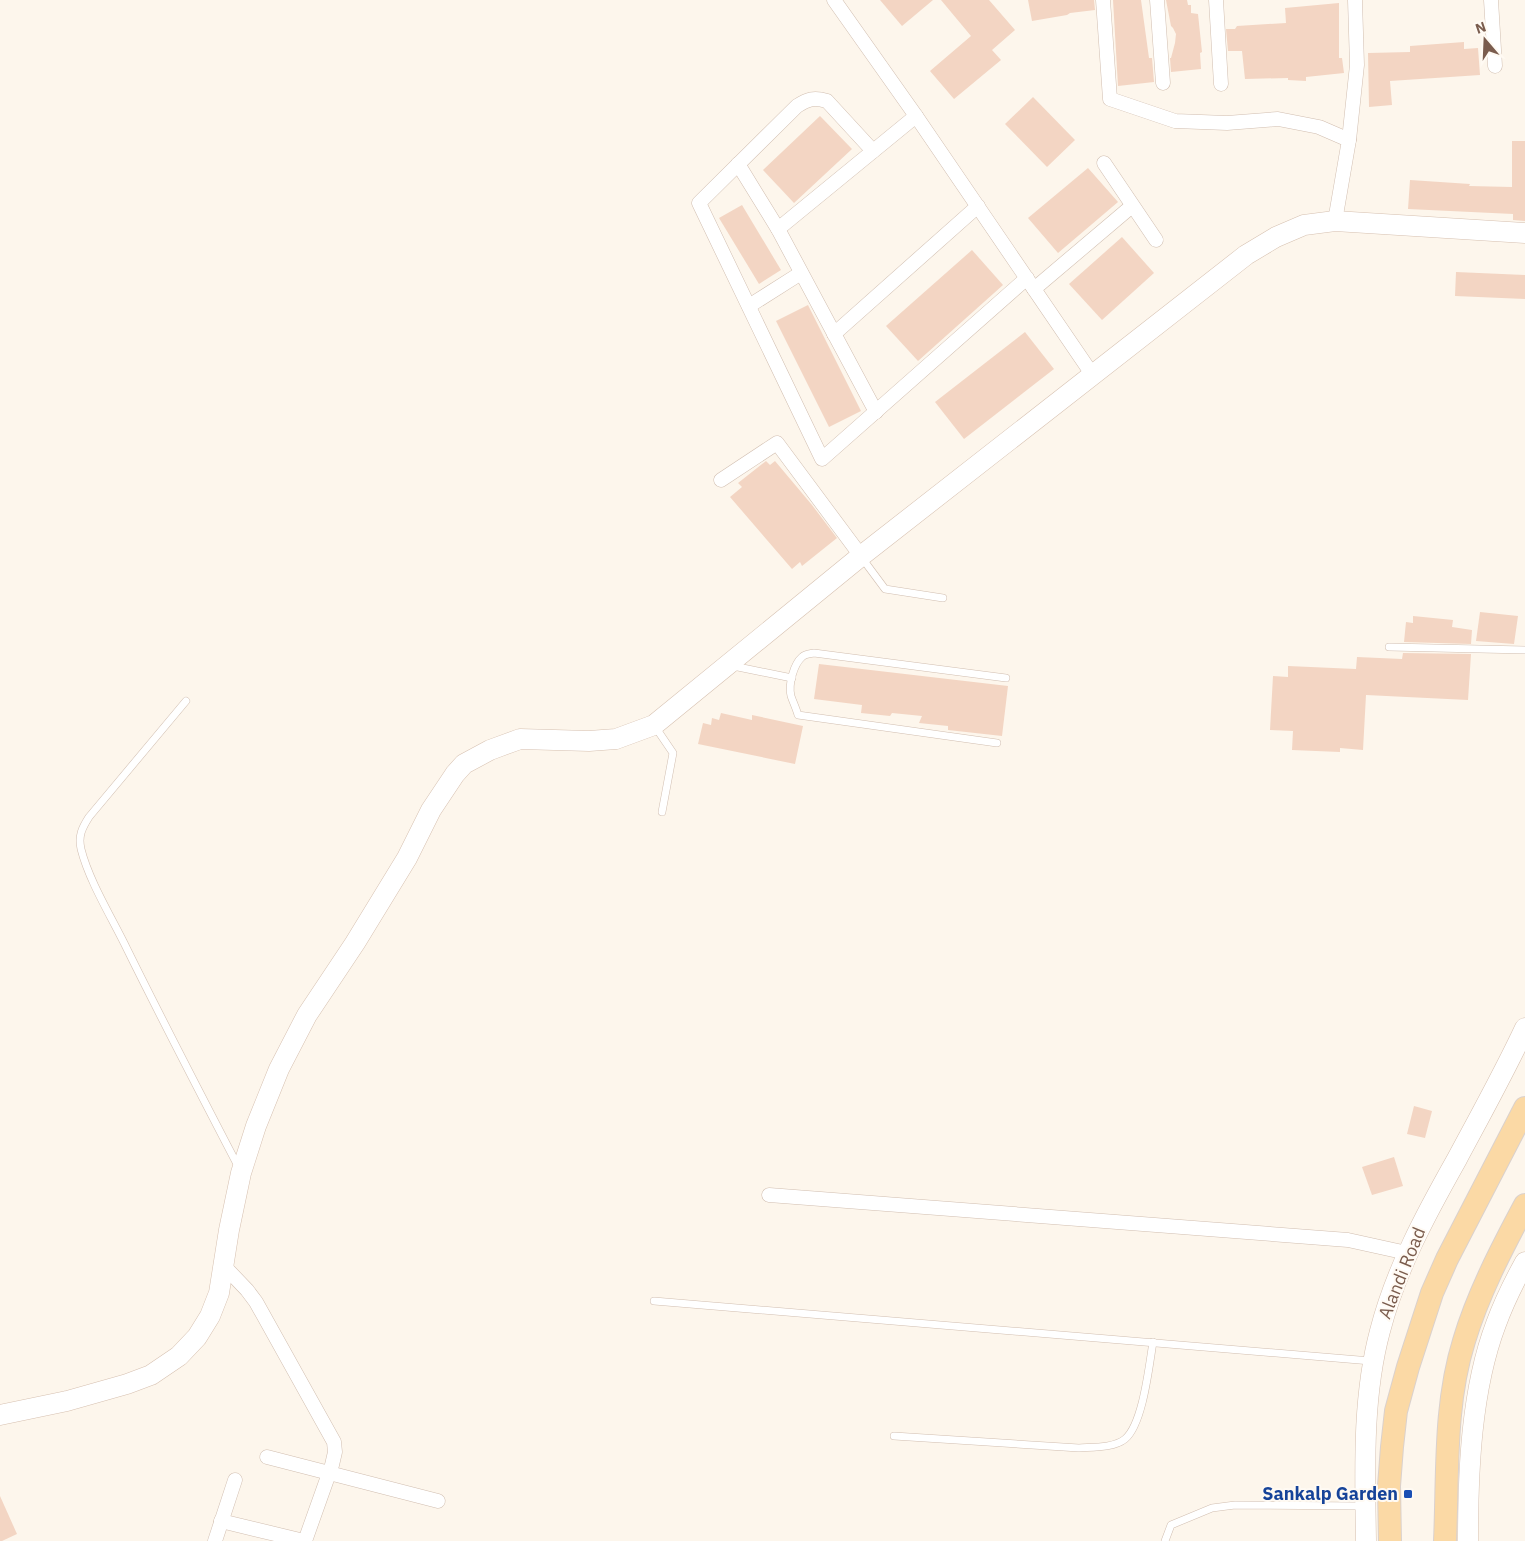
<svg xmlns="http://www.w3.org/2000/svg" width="1525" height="1541" viewBox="0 0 1525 1541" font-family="'IBM Plex Sans',sans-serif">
	<rect width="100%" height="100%" fill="#fdf6ec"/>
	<g fill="#f3d5c3">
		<path d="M880 0H933L902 26Z"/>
		<path d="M941 0H989L1015 30 992 50 1001 60 954 99 930 71 971 36Z"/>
		<path d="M1028 0H1094L1095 10 1070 13 1067 15 1032 21Z"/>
		<path d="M1113 0H1141L1149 58H1152L1154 82 1118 86Z"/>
		<path d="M1166 0H1187L1188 5H1191V13L1198 14 1202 52 1200 53 1201 69 1171 72 1170 58H1171L1175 43 1176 34 1173 28 1171 26Z"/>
		<path d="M1339 3V58H1342L1344 73 1306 77V81L1288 80V78L1245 79 1242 51H1228L1226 29H1235L1237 26 1286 23 1285 8Z"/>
		<path d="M1464 42V49L1478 48 1480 75 1390 81 1392 105 1369 107 1368 53 1410 52V46Z"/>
		<path d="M1033 97 1075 140 1047 167 1005 124Z"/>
		<path d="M820 116 852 149 794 203 763 170Z"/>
		<path d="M1512 141H1525V221L1513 220V214L1408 209 1410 180 1470 184 1469 186 1512 187Z"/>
		<path d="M1088 168 1118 202 1058 253 1028 218Z"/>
		<path d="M742 205 781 270 759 284 719 218Z"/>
		<path d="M1122 237 1154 273 1102 320 1069 284Z"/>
		<path d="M972 250 1003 285 918 361 886 326Z"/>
		<path d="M1456 272 1525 275V299L1455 296Z"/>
		<path d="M808 305 861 411 829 427 776 321Z"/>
		<path d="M1025 332 1054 369 964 439 935 402Z"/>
		<path d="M766 461 770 465 775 461 812 505 837 538 802 566 800 562 792 569 730 497 742 487 738 483Z"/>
		<path d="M1480 612 1518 616 1514 644 1476 641Z"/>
		<path d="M1413 616 1453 620 1452 627 1472 630 1471 644 1404 642 1406 622 1413 623Z"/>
		<path d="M1403 653 1471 654 1468 700 1366 695 1363 750 1340 748V752L1292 750 1293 731 1270 730 1273 676 1288 677V666L1356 669 1357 657 1402 659Z"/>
		<path d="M819 664 1008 686 1002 736 948 730V726L919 723 922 716 892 713 890 716 861 713 862 705 814 699Z"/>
		<path d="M721 713 752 720V715L803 726 795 764 698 744 703 723 711 725 712 718 719 720Z"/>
		<path d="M1414 1106 1432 1111 1425 1138 1407 1134Z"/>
		<path d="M1394 1157 1403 1186 1372 1195 1362 1167Z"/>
		<path d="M0 1496 17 1534 2 1541H0Z"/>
	</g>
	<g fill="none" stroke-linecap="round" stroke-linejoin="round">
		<g stroke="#d1beb0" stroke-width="8">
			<g id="lane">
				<path d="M862 558 885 589 943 598"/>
				<path d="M1389 647 1525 650"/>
				<path d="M733 666 792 678"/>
				<path d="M186 701 89 817C82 828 78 836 81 849 89 881 112 918 127 949 163 1022 201 1095 239 1168"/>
				<path d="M654 725 673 753 662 812"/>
				<path d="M997 743 798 715C796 708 793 702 791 696 788 684 794 664 802 657 805 654 809 654 814 653L1006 678"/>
				<path d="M654 1301 1371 1361"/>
				<path d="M894 1436 1079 1448C1092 1447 1114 1448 1125 1439 1143 1424 1149 1366 1153 1342"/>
				<path d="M1165 1541 1171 1525 1212 1508 1235 1505 1363 1506"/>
			</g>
		</g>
		<g stroke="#d1beb0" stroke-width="15">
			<g id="street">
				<path d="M834 0 916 116 1092 374"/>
				<path d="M1103 0 1110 99 1175 121 1227 123 1278 119 1319 127 1349 140 1335 221"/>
				<path d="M1157 0 1163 83"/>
				<path d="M1216 0 1221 84"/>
				<path d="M1491 0 1495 66"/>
				<path d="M1349 140 1357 65 1355 0"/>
				<path d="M873 151 827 101C814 97 808 99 797 106L699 203 822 459 1027 278"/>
				<path d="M1104 163 1156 240"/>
				<path d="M738 164 778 229 876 412"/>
				<path d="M778 229 916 116"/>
				<path d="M1034 289 1132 206"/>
				<path d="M749 306 801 273"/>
				<path d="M834 334 978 206"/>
				<path d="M721 480 777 443 861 556"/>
				<path d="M769 1195 1348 1240 1407 1253"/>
				<path d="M224 1266 247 1290 256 1302 334 1442 335 1452 332 1465 305 1541"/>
				<path d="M267 1457 438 1501"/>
				<path d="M221 1521 304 1541"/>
				<path d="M215 1541 235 1480"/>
			</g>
		</g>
		<g stroke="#d6c0b0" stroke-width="21">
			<g id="secondary">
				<path d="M0 1415 67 1401 127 1384 151 1375 179 1356 197 1337 210 1316 219 1293 229 1230 241 1173 256 1126 279 1069 307 1015 355 943 407 858 431 810 455 774 464 764 490 750 520 739 589 741 616 739 654 725 861 556 1246 255 1276 237 1304 225 1335 221 1525 233"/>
				<path d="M1366 1541C1365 1472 1362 1398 1380 1331 1396 1269 1426 1214 1457 1159 1480 1116 1504 1073 1525 1028"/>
				<path d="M1468 1541C1468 1471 1471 1390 1496 1324 1504 1302 1514 1282 1525 1262"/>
			</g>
		</g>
		<g stroke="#dad1cd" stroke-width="24">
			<g id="primary">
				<path d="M1390 1541 1389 1486 1392 1447 1396 1411 1408 1367 1432 1293 1447 1259 1525 1108"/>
				<path d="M1445 1541C1448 1474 1444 1405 1464 1341 1478 1294 1502 1248 1525 1205"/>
			</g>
		</g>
		<use href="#lane" stroke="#fff" stroke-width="7"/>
		<use href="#street" stroke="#fff" stroke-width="14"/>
		<use href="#secondary" stroke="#fff" stroke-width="20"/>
		<use href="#primary" stroke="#fbd9a5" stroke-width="22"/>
	</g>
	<rect fill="#1a4fb4" stroke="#fffaf3" stroke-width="2" x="1403" y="1489" width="10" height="10" rx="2.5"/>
	<g text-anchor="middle" stroke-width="4" stroke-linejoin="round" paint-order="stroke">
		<g font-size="18" fill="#7a5c4d" stroke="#fffaf3">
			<text transform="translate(1402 1273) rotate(-68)" y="6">Alandi Road</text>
		</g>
		<g font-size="18" font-weight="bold" fill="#164399" stroke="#fffaf3" text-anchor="end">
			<text x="1398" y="1500">Sankalp Garden</text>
		</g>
	</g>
	<g transform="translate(1485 40) rotate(341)" stroke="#fffaf3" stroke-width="4" paint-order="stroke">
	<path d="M0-4L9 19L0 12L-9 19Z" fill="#7a5c4d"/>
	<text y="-8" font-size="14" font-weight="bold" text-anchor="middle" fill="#7a5c4d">N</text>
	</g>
</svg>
